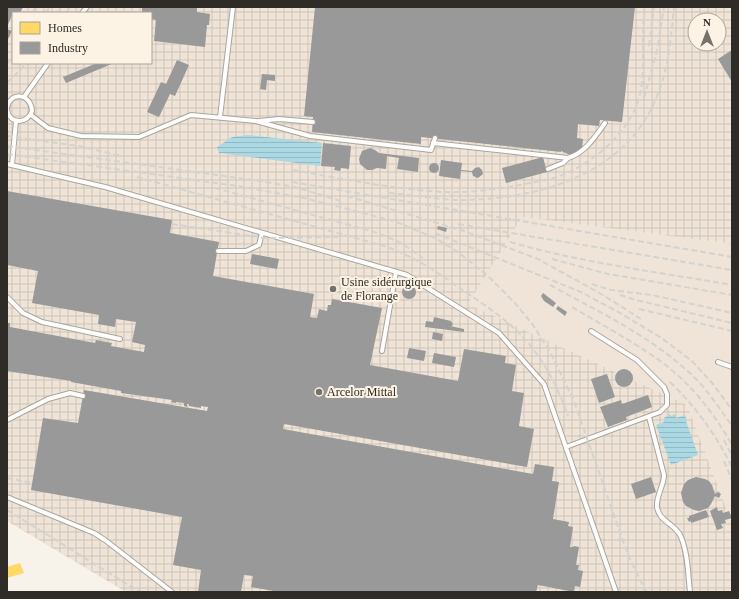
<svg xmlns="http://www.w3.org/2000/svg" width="739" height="599" viewBox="0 0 739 599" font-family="Georgia,serif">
	<defs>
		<pattern id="industrial-grid" width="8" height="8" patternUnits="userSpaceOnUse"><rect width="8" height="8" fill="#efe4d7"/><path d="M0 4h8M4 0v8" fill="none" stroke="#cdc4b8"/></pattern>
		<pattern id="water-rules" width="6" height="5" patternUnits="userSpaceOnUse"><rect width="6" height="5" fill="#aad9e4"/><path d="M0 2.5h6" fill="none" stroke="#93bac3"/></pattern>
	</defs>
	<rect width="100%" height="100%" fill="#f7f2ea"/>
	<path fill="#efe4d7" d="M522 217 732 244V523L687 405 467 304Z"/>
	<path fill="url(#industrial-grid)" fill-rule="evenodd" d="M7 7H732V244L522 217 468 304 687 405 732 523V589L728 592H126L7 521ZM13 13H151V63H13ZM695 20H719V44H695Z"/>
	<g fill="url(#water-rules)">
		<path d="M248 135 322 143 320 166 219 153 217 147 232 137Z"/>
		<path d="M670 414 671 416 675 414 676 418 685 415 687 421H686L698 455 671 465 656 425 664 422V418Z"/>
	</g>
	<path fill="#ffd966" d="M20 563 24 573 7 578V567Z"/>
	<g fill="#999">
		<path d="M7 7H23L20 13H13L7 27Z"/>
		<path d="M142 7H197V12L210 14 209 25H207L205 47 154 41 156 20 151 19V13H142Z"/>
		<path d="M315 7H635L622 122 600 120 599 126 578 124 577 138 583 139 582 148 575 155 570 154V155L561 151V152L421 137V144L312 132 313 117 304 116Z"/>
		<path d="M7 29 12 31 7 41Z"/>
		<path d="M732 50V82L718 59Z"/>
		<path d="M177 60 189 65 175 96 170 94 159 117 147 112 161 82 166 84Z"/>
		<path d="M97 63H114L66 83 63 77Z"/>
		<path d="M262 74 275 75V81L267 80 266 90 260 89Z"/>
		<path d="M323 143 351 146 349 169 341 168 340 171 334 170 335 167 321 166Z"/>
		<path d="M370 148 375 150 379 153 419 158 418 172 397 169 399 158 387 156 386 169 377 168 372 170H367L360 164 359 159 362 151Z"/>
		<path d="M543 157 547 172 506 183 502 168Z"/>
		<path d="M441 160 462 163 461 170 472 171 475 168 479 167 482 170 483 174 478 178 473 176 472 172 461 171 460 179 439 176Z"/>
		<circle cx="434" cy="168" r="5"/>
		<path d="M7 191 172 220 170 233 219 242 213 276 314 294 310 317 317 318 319 309 327 311 328 305H331L332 299 382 308 370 365 458 381 464 349 506 356 505 363 516 365 512 391 524 393 519 426 534 429 527 467 284 424 283 429 533 474 535 464 554 467 552 481 559 482 553 519 569 522 568 526 573 527 570 547H573L574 546 579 547 576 565H579L578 570 583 571 580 587 575 586 574 592 538 585 536 592H279L251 587 253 576 244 575 241 592H198L201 570 173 565 182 517 31 490 43 418 78 423 84 390 207 411 208 407 201 406V408L189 406V404H187V407L184 406V403L176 402V403L171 402 172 400 121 393V391L71 382V381L7 371V323H10V327L95 343 96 340 112 343 111 346 144 352 145 345 132 342 136 322 116 319 115 327 98 324 99 315 32 303 38 271 7 265Z"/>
		<path d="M438 226 447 228 446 232 437 229Z"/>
		<path d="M252 254 279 259 277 269 250 264Z"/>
		<circle cx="409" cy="292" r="7"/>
		<path d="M543 293 556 303 553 307 544 301 541 296Z"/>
		<path d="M558 306 567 312 565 316 556 309Z"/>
		<path d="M434 317 451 321V322L453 323 452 326H450L464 329V332L425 327 426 321 433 322Z"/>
		<path d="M433 332 443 334 442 341 432 339Z"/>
		<path d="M409 348 426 351 424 361 407 358Z"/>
		<path d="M434 353 456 357 454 367 432 363Z"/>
		<circle cx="624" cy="378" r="9"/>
		<path d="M607 374 615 397 599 403 591 379Z"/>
		<path d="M648 395 652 407 626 417 627 420 608 427 600 407 621 400 622 404Z"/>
		<path d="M651 477 656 492 636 499 631 484Z"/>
		<path d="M696 477 705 479 709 481 712 485 715 494 718 492 721 494 719 498 715 496 711 504 708 508 699 511 694 510 686 506 683 502 681 493 684 484 688 480Z"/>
		<path d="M717 507 718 511 722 510 723 513 729 511 732 518 725 520 726 523 721 524 723 528 717 530 710 511Z"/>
		<path d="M706 510 709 517 691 523V521L689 522 687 518H689V516Z"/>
	</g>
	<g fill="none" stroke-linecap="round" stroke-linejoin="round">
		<g stroke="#a9a6a0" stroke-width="6">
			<g id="lane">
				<path d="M82 13 87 7"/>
				<path d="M24 97 48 63"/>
				<path d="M7 108C10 91 31 93 32 111 28 124 10 125 7 110"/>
				<path d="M31 115 48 128 81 136 139 137 191 115 256 121 310 136 431 150 435 138"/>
				<path d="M220 117 233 7"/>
				<path d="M259 121 279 119 313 122"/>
				<path d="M433 143 568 158 563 163 548 169"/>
				<path d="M568 158C585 153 595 137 605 123"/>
				<path d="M7 164 105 187 407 275 499 333 544 384 616 592"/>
				<path d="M12 165 16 121"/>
				<path d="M218 251H246L259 245 262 233"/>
				<path d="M7 297 23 313 42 322 120 339"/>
				<path d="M382 351 396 272"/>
				<path d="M718 362 732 367"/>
				<path d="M649 417 664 475C664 486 656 495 657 507 659 522 676 524 681 537 688 554 688 574 690 592"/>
				<path d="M7 420 48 399 70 393 83 396"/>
				<path d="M566 447 660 412 667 405V394L664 387 637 360 591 331"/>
				<path d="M7 497 94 533 105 540 172 592"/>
			</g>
		</g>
		<use href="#lane" stroke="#fefdfc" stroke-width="4"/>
		<g stroke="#d4d3d0" stroke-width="2" stroke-dasharray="6 3" stroke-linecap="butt">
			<path d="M33 13 35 7"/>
			<path d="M45 13 50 7"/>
			<path d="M57 13 62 7"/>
			<path d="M66 13 70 7"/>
			<path d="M649 46 654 7"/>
			<path d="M7 64 13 56"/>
			<path d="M7 83 27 63"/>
			<path d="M644 98 657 51 664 7"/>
			<path d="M7 136 79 146 121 156"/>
			<path d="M7 146 260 181 295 187 344 202"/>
			<path d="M7 154 238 186 304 198 394 221 435 238 458 252 488 276 514 302 533 325 551 354 574 401 623 541 630 559 646 592"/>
			<path d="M293 170C343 179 393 189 443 192 467 193 492 190 515 186 529 183 544 181 557 177 589 165 620 141 635 109 646 85 642 57 643 31 643 23 644 15 645 7"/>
			<path d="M137 177 384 246C413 256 436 271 461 289 482 303 503 317 521 335 543 358 558 387 568 416"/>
			<path d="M292 182 732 257"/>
			<path d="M215 188 378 233 401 243 423 258"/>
			<path d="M389 193C412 195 435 199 458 200 536 200 626 176 657 96 669 67 671 37 674 7"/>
			<path d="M347 196 464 231 538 259 603 295 641 319"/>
			<path d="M172 224 265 238 338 237"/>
			<path d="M458 224 732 270"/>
			<path d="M435 233 581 292 620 313 660 337 692 361 713 384 732 410"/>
			<path d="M510 242C583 263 658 272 732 285"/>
			<path d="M552 259 608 274 732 295"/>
			<path d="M592 284 611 290 652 295 732 313"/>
			<path d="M550 285C601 313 655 338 697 380 710 394 721 410 732 426"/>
			<path d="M620 295 636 300 732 323"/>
			<path d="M572 307C600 324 629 339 656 358 688 380 713 411 732 445"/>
			<path d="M639 309 732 331"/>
			<path d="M670 382C696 407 716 435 732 467"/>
			<path d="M724 440 732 456"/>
			<path d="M724 461 732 480"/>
			<path d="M7 478 32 483"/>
			<path d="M7 510 140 592"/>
		</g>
	</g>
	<g fill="#75716b" stroke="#fcf3e5" stroke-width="1.5">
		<circle cx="333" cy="289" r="4"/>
		<circle cx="319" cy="392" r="4"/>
	</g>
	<g text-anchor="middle" stroke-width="4" stroke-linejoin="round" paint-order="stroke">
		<g font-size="12" fill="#2f2b26" stroke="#fcf3e5" text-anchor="start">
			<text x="341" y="286">Usine sidérurgique<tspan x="341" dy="14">de Florange</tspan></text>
			<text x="327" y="396">Arcelor Mittal</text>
		</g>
	</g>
	<rect width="739" height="599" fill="none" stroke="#2f2b26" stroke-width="16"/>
	<rect x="12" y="12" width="140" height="52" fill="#fcf3e5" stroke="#aaa399"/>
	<rect x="20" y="22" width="20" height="12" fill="#ffd966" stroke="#aaa399"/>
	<text x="48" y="32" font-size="12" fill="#2f2b26">Homes</text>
	<rect x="20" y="42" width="20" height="12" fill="#999999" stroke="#aaa399"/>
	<text x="48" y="52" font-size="12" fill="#2f2b26">Industry</text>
	<g transform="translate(707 32)"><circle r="19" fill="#fcf3e5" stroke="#aaa399"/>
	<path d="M0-3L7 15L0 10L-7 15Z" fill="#75716b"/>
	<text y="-6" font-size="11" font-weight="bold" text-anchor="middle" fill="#2f2b26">N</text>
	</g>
</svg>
